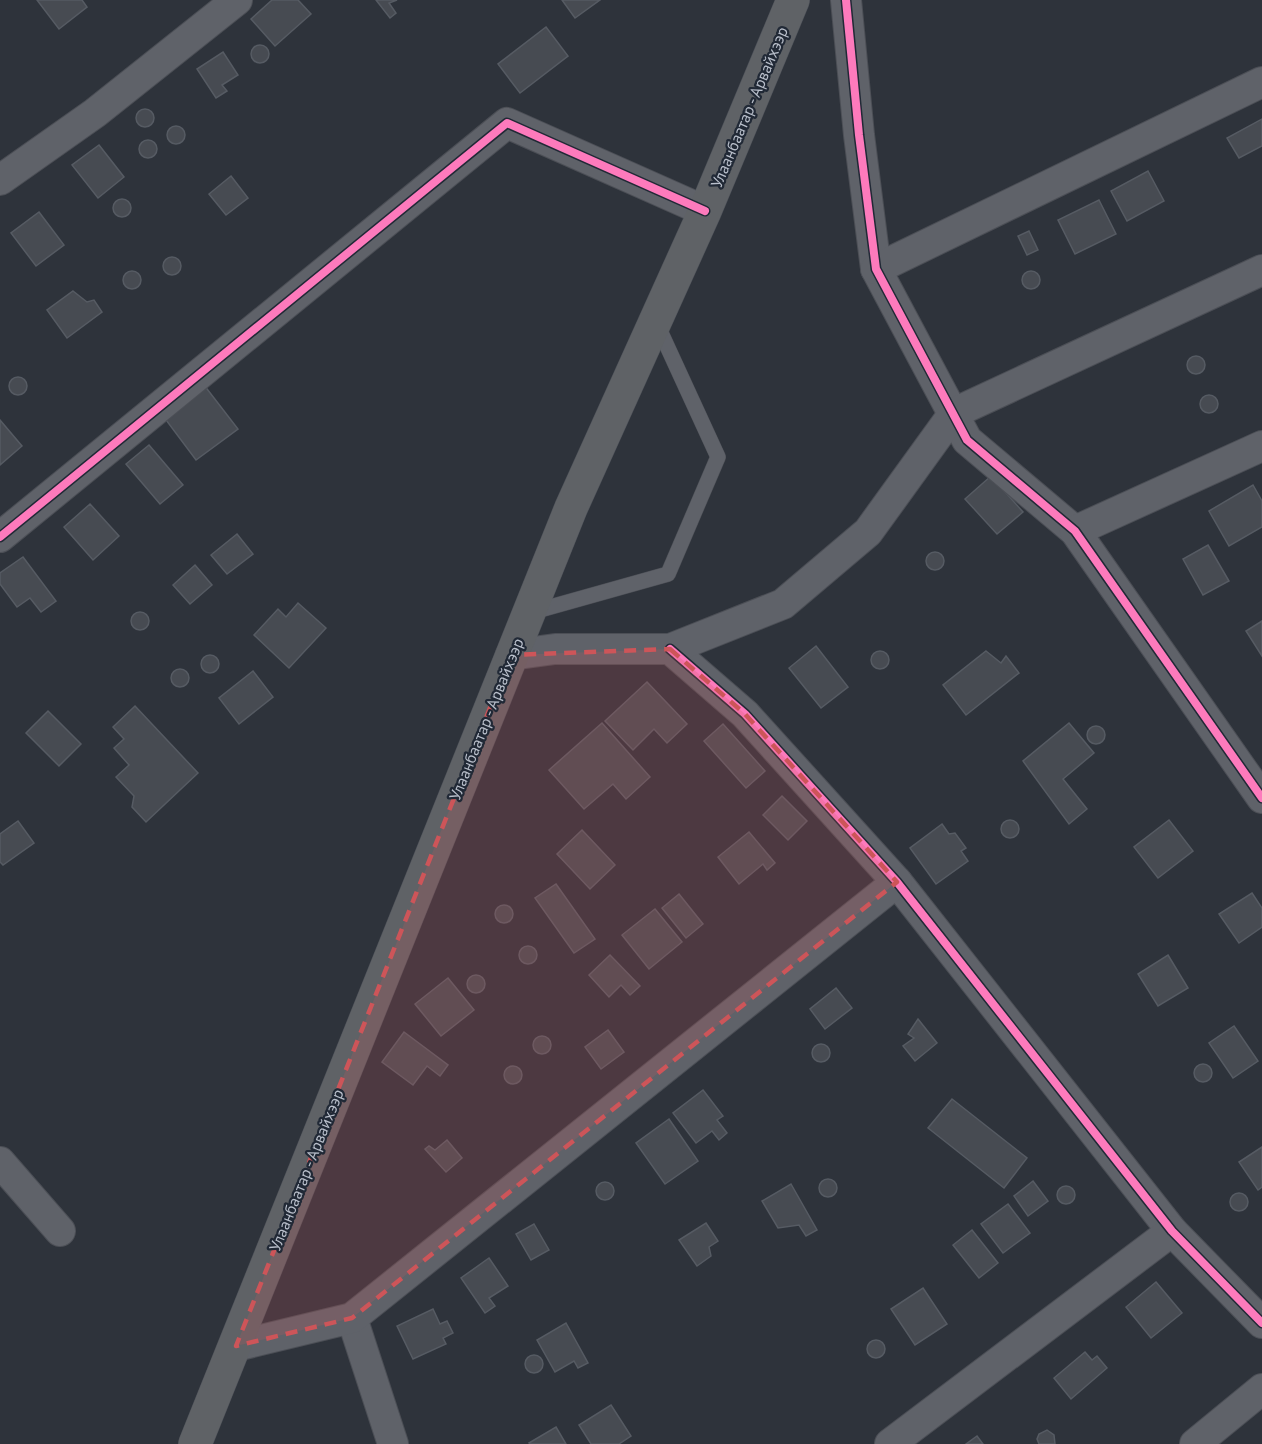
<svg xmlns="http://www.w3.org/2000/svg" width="1262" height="1444" viewBox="0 0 1262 1444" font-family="'PT Sans',sans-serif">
	<rect width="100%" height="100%" fill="#2e333b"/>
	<g fill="#474b52" stroke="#565b63" stroke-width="1.5">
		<path d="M37 0H82L87 7 59 29Z"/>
		<path d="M272 0H298L311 14 275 46 251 19Z"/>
		<path d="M376 0H397L389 3 396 13 390 18Z"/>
		<path d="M562 0H600L575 18Z"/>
		<path d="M546 27 568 56 520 93 498 64Z"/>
		<circle cx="260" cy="54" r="9"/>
		<path d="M223 52 238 75 222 85 227 91 216 98 197 69Z"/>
		<circle cx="145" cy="118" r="9"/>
		<path d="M1262 119V146L1239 158 1227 138Z"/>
		<circle cx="176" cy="135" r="9"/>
		<circle cx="148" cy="149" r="9"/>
		<path d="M99 145 124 177 98 198 72 165Z"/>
		<path d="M1148 171 1164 201 1127 221 1111 191Z"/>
		<path d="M231 176 248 198 226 215 209 194Z"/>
		<circle cx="122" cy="208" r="9"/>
		<path d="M1099 200 1116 234 1075 254 1058 220Z"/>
		<path d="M39 212 64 245 36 266 11 233Z"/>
		<path d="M1029 231 1038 250 1027 255 1018 236Z"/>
		<circle cx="172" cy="266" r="9"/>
		<circle cx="1031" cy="280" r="9"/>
		<circle cx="132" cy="280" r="9"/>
		<path d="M73 291 87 302 94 300 102 312 67 338 47 310Z"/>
		<circle cx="1196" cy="365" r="9"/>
		<circle cx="18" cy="386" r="9"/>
		<path d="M204 385 238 429 196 460 163 416Z"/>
		<circle cx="1209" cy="404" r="9"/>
		<path d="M0 420 22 446 0 465Z"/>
		<path d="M149 445 183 485 160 504 126 464Z"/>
		<path d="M991 476 1023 512 997 534 965 499Z"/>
		<path d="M1253 485 1262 501V527L1229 546 1209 511Z"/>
		<path d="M90 504 119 536 93 560 64 527Z"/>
		<path d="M237 534 253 554 227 574 211 555Z"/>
		<path d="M1208 545 1229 581 1203 595 1183 559Z"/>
		<circle cx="935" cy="561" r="9"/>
		<path d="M23 557 56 601 41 612 30 598 17 607 0 584V573Z"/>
		<path d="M195 565 212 585 190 604 173 585Z"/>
		<path d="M298 603 326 628 289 668 254 635 278 609 286 617Z"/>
		<circle cx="140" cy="621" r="9"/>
		<path d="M1262 621V656L1246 631Z"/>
		<path d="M816 646 848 687 821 708 789 668Z"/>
		<circle cx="880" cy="660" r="9"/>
		<path d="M986 651 1001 663 1006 656 1019 673 966 715 943 685Z"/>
		<circle cx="210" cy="664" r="9"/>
		<circle cx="180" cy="678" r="9"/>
		<path d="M253 671 273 697 239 724 219 698Z"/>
		<path d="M647 682 687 724 667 743 654 729 633 750 605 721Z"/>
		<path d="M135 706 198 773 146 822 132 807 134 796 116 777 129 765 114 748 124 739 113 727Z"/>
		<path d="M48 711 81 744 59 766 26 733Z"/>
		<path d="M602 723 650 777 626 799 613 784 584 809 549 770Z"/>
		<path d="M1069 723 1094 753 1063 779 1087 809 1069 824 1023 761Z"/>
		<path d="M723 724 765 771 746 788 704 741Z"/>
		<circle cx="1096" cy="735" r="9"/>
		<path d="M782 796 807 821 788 840 763 815Z"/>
		<circle cx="1010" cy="829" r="9"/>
		<path d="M1169 820 1193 851 1158 878 1134 847Z"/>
		<path d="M18 821 34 843 3 865 0 862V834Z"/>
		<path d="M942 824 949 834 955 833 966 848 961 851 968 861 936 884 910 848Z"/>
		<path d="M582 830 615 865 590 889 557 854Z"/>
		<path d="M749 832 775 863 767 870 763 864 739 884 718 857Z"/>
		<path d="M556 884 595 939 574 953 535 898Z"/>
		<path d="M1252 893 1262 908V927L1239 943 1219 914Z"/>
		<path d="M679 894 703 924 686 938 662 908Z"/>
		<circle cx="504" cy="914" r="9"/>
		<path d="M655 909 682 942 649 969 622 935Z"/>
		<circle cx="528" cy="955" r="9"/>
		<path d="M610 955 640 986 630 995 621 985 609 997 589 975Z"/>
		<path d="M1168 955 1188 988 1158 1006 1138 974Z"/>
		<circle cx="476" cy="984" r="9"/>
		<path d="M448 978 474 1010 441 1036 415 1004Z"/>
		<path d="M836 988 852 1008 825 1029 810 1009Z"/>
		<path d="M918 1019 937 1043 915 1061 903 1046 914 1038 908 1034Z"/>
		<path d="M1234 1026 1258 1061 1233 1078 1209 1043Z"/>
		<path d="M608 1030 624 1052 601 1069 585 1047Z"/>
		<path d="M404 1032 448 1065 440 1076 427 1066 413 1085 382 1062Z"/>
		<circle cx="542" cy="1045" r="9"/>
		<circle cx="821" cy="1053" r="9"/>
		<circle cx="1203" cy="1073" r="9"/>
		<circle cx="513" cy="1075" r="9"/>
		<path d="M703 1090 723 1116 717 1120 727 1133 719 1140 712 1131 696 1143 673 1113Z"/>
		<path d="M952 1099 1027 1158 1004 1188 928 1128Z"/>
		<path d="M669 1119 698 1161 665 1184 636 1143Z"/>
		<path d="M447 1140 462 1158 446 1172 425 1149 429 1146 435 1150Z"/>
		<path d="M1262 1147V1187L1258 1190 1239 1162Z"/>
		<circle cx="828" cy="1188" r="9"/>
		<path d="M1033 1181 1048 1201 1028 1216 1014 1196Z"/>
		<circle cx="605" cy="1191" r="9"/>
		<path d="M791 1184 817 1230 806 1236 799 1225 778 1228 762 1201Z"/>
		<circle cx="1066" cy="1195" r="9"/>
		<circle cx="1239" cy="1202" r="9"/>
		<path d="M1008 1204 1030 1233 1003 1253 981 1224Z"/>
		<path d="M706 1223 718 1241 709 1247 711 1256 697 1266 679 1240Z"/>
		<path d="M534 1224 549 1250 531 1260 516 1234Z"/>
		<path d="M972 1230 998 1263 979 1278 953 1245Z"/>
		<path d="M489 1258 508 1286 489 1298 495 1306 485 1313 461 1278Z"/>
		<path d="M1156 1282 1182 1313 1151 1338 1126 1307Z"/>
		<path d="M923 1288 947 1324 915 1345 891 1309Z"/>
		<path d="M433 1309 440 1324 447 1321 453 1333 443 1338 446 1344 413 1359 397 1326Z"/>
		<path d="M566 1323 588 1363 578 1368 574 1361 555 1372 537 1340Z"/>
		<circle cx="876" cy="1349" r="9"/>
		<path d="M1085 1352 1092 1360 1097 1356 1107 1368 1071 1399 1054 1378Z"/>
		<circle cx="534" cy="1364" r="9"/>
		<path d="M611 1405 631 1436 619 1444H591L579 1425Z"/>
		<path d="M556 1427 566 1444H530L529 1443Z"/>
		<path d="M1047 1430 1054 1435 1055 1444H1039L1037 1439 1039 1434Z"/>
		<path d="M977 1436 983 1444H966Z"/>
	</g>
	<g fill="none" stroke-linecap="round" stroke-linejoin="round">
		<g stroke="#4c4f56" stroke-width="16">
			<path id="service" d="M529 613 668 574 718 457 656 322"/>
		</g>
		<g stroke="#4c4f56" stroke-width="32">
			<g id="minor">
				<path d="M846 0 859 135 876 269 967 440 1075 531 1262 798"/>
				<path d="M0 180 95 113 237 0"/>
				<path d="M876 269 1262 82"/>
				<path d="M1075 531 1262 446"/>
				<path d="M0 537 507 123 705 211"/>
				<path d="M670 649 745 714 897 882 1172 1231 1262 1323"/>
				<path d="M511 655 555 649H670L783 604 868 532 954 413 1262 270"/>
				<path d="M0 1162 60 1231"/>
				<path d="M352 1318 393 1444"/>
				<path d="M236 1346 352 1318 897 882"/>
				<path d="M890 1444 1172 1231"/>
				<path d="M1195 1444 1262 1389"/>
			</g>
		</g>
		<g stroke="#4b4f57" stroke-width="34">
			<path id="trunk" d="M195 1444 571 508 705 211 793 0"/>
		</g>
		<use href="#service" stroke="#5f6269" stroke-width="15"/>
		<use href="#minor" stroke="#5f6269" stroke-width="30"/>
		<use href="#trunk" stroke="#5f6266" stroke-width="33"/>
		<g stroke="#212936" stroke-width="11">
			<g id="cycleway">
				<path d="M846 0 859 135 876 269 967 440 1075 531 1262 798"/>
				<path d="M0 537 507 123 705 211"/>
				<path d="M670 649 745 714 897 882 1172 1231 1262 1323"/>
			</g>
		</g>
		<use href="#cycleway" stroke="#fd7abc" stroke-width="8"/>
	</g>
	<path fill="#cd5559" fill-opacity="0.2" stroke="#cd5559" stroke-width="4.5" stroke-dasharray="12 8" stroke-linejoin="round" d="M670 649 745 714 897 882 352 1318 236 1346 511 655Z"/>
	<g text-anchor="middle" stroke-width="4.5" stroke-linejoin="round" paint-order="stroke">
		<g font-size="16" fill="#b9bfcb" stroke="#212936">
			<text transform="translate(749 107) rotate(-67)" y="6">Улаанбаатар - Арвайхээр</text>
			<text transform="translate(486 719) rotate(-68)" y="6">Улаанбаатар - Арвайхээр</text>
			<text transform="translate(306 1170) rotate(-68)" y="6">Улаанбаатар - Арвайхээр</text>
		</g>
	</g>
</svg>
